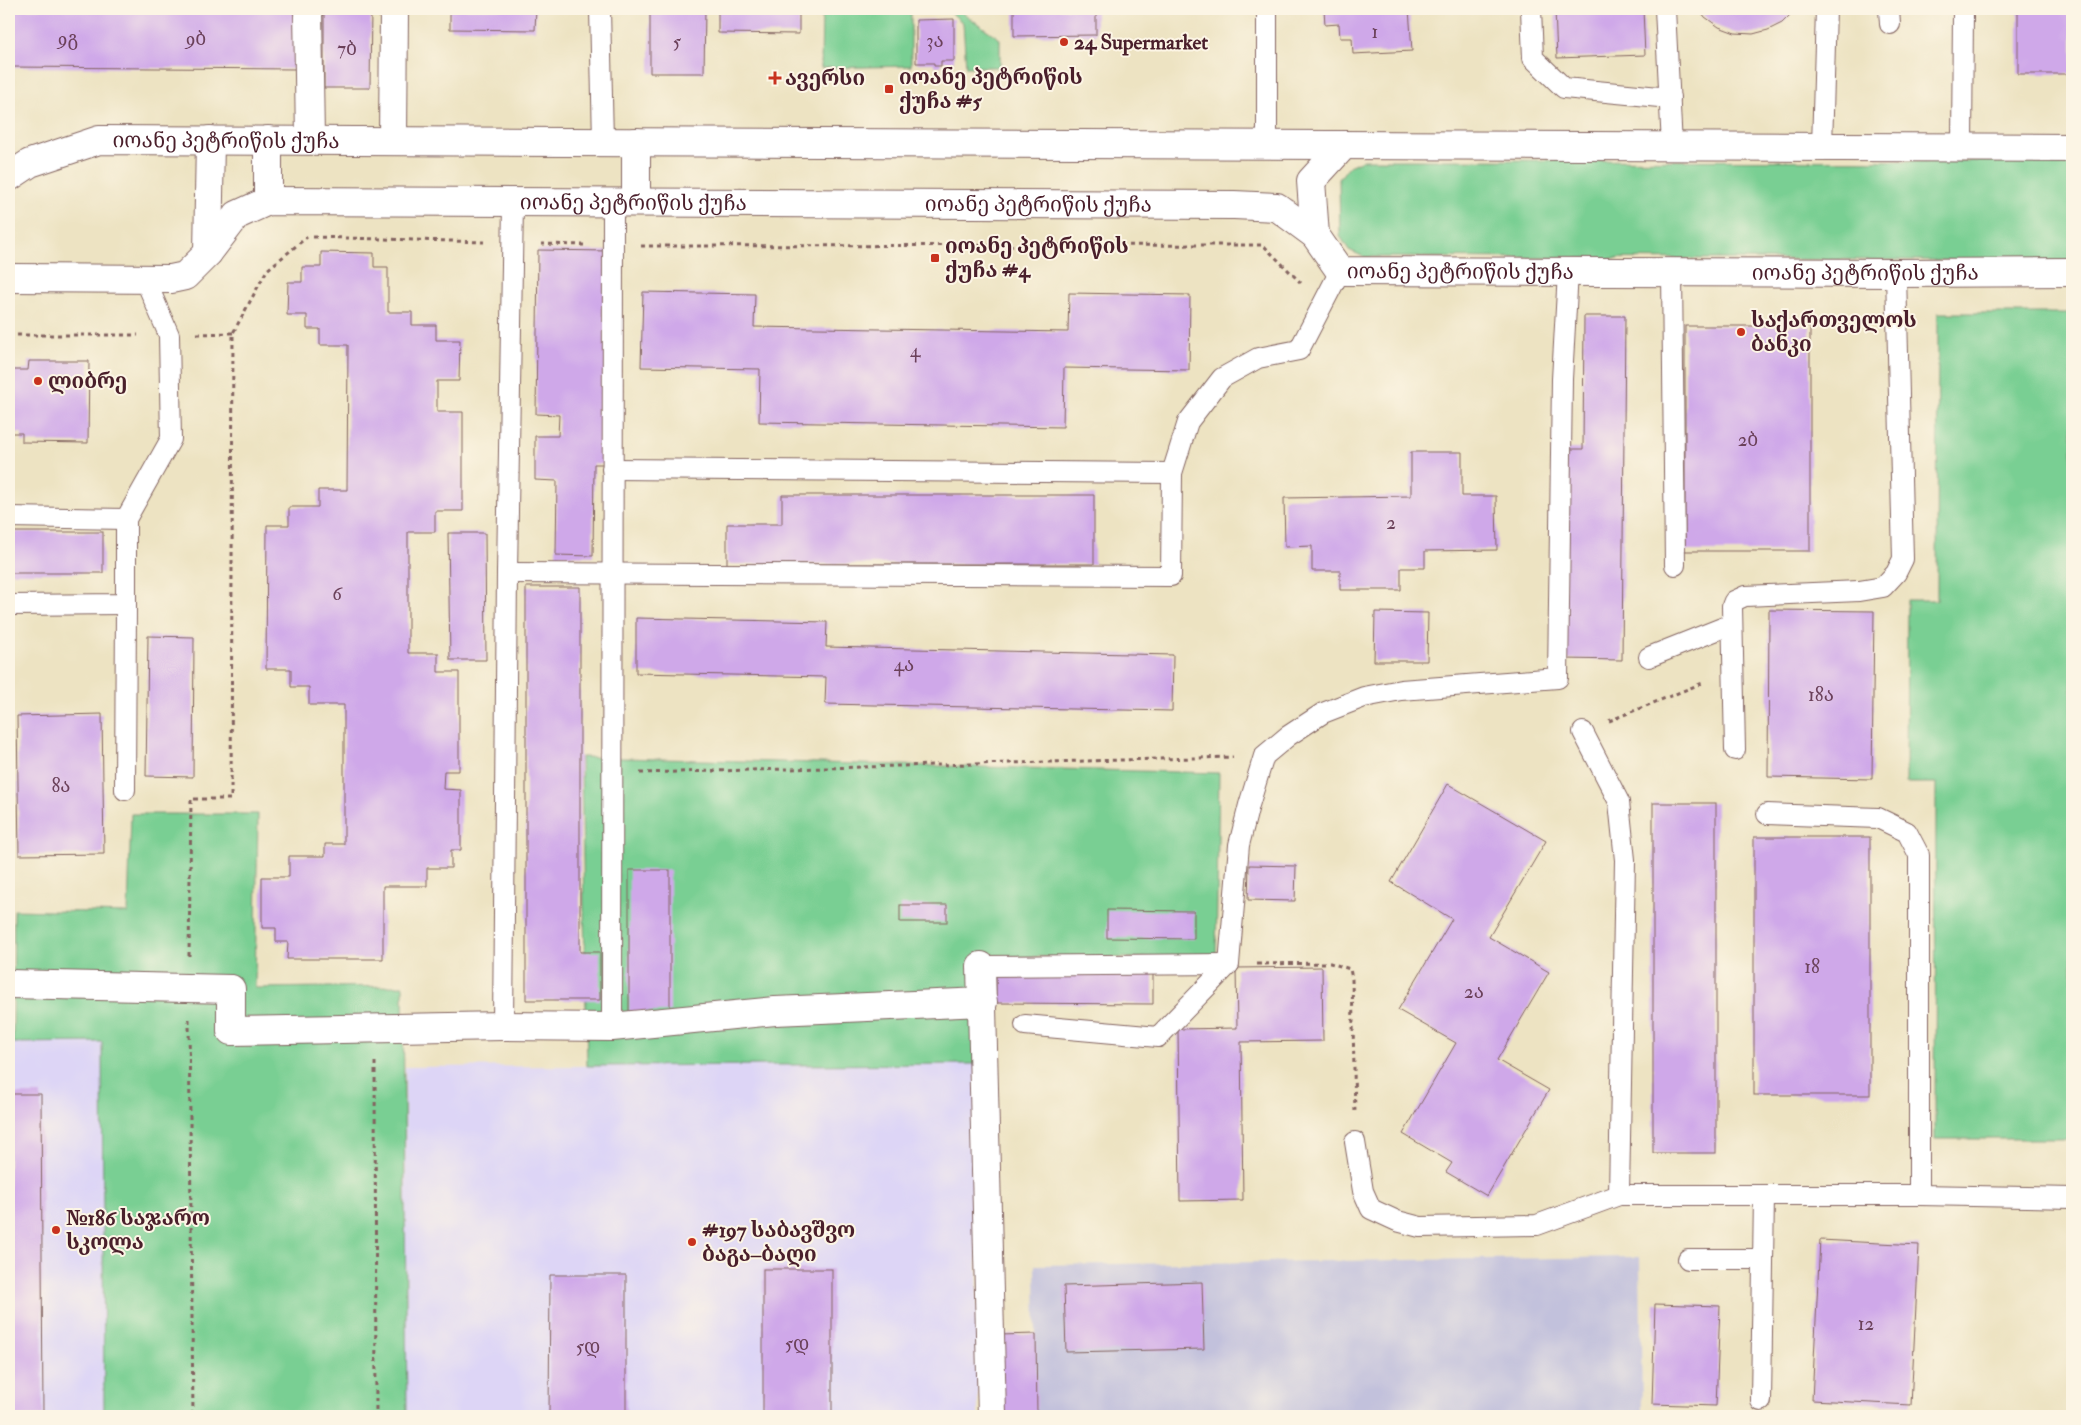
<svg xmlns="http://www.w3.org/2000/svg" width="2081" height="1425" viewBox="0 0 2081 1425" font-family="'IM FELL Double Pica','Noto Serif Georgian',serif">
	<rect width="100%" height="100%" fill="#fcf5e5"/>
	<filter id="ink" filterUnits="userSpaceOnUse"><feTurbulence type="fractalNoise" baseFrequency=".02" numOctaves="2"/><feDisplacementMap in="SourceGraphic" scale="10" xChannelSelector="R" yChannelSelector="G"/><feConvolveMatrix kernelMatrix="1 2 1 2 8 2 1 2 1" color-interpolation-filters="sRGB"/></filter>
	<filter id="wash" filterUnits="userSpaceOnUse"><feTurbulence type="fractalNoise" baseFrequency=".0096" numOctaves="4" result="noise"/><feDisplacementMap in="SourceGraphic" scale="20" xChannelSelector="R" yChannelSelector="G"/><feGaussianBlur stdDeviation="1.12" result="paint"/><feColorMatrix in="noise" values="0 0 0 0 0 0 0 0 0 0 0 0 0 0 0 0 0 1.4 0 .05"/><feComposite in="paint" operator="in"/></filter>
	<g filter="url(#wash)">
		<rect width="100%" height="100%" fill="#ede3c2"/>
		<g fill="#ddd5f6">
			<path d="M102 1042 104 1416H9V1043Z"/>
			<path d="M976 1064 978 1416H407L405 1067Z"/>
		</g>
		<path fill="#c2c1dc" d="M1640 1257 1642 1416H1037L1035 1265Z"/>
		<g fill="#79cf93" stroke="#62775f">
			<path d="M822 9H911V66L821 68Z"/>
			<path d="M947 9H957L1000 39V67H966L963 23Z"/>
			<path d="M1362 160 2072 161V261L1364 257 1349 250 1340 236 1339 179 1349 166Z"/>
			<path d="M1938 313H2072V1139H1935L1936 783H1906L1907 600H1937Z"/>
			<path d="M581 757 1219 773 1216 959 974 956 976 1064 587 1066Z"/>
			<path d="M131 814H258L255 988 403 986 407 1416H104L102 1042 13 1043 14 910 128 913Z"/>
		</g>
		<g id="blocks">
			<g fill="#cfa8e9">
				<path d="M9 9H297V69L9 67Z"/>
				<path d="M324 9H371L370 88H324Z"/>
				<path d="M450 9H536L535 30 450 29Z"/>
				<path d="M650 9H705L704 73H650Z"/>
				<path d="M718 9H799V34L718 33Z"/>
				<path d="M1014 9H1096V35L1014 36Z"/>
				<path d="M1324 9H1409L1412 51 1353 54 1352 38H1340L1339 24 1325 25Z"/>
				<path d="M1555 9H1643L1645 55 1557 58Z"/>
				<path d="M1699 9H1796L1782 23 1768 30 1753 34 1735 33 1719 27 1705 17Z"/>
				<rect x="2018" y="9" width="54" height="65"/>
				<path d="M954 19V61H941V66H934V63H916V20Z"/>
				<path d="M538 250 609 251 606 464H594L593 556 556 555 557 481 535 480V436H558L559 415 536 414Z"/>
				<path d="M321 252 374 253V267H388V312H412V325H436V340H460L459 381H437V412H463V511H435V532H408V653H438V672H459V771H444L443 789 461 790V850H451V868H427V886H383V959H287L288 942H276V928H262V877H289V856H325V844H344V705H309V687H291V669H266L267 525H289V507H318V490H347L348 345H320V329H307V315H287L288 282H302V267H321Z"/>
				<path d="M643 292 755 294 754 327 1068 332 1069 293 1190 295 1189 370 1064 368 1063 427 759 422 760 369 641 367Z"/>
				<path d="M1584 316H1625L1622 660 1564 659 1566 449H1583Z"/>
				<rect x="1685" y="326" width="125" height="225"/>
				<path d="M29 361H89L88 443 22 442V433H9V370H28Z"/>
				<path d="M1411 452H1462V496H1496L1497 550 1425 551V568H1401V590H1340V571H1312V546L1285 547 1284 498 1411 496Z"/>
				<path d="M782 495H1094V564H727V524H782Z"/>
				<rect x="9" y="532" width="94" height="41"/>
				<path d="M448 533H485L486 660H450Z"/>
				<path d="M526 587H580V952H600V1000H526Z"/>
				<path d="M1769 610 1874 611 1872 779 1768 777Z"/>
				<path d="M1375 612 1428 613 1427 661H1374Z"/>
				<path d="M636 618 827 622 826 647 1173 655 1172 711 825 704 826 677 636 673Z"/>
				<path d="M148 636 194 637 193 777 146 776Z"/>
				<path d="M102 714 104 854 19 855 17 716Z"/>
				<path d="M1448 784 1546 841 1489 937 1549 972 1497 1060 1549 1090 1487 1196 1446 1172 1452 1163 1403 1134 1456 1043 1398 1010 1452 919 1391 882Z"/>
				<rect x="1653" y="803" width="63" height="350"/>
				<rect x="1754" y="837" width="116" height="258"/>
				<path d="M1249 865 1296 866 1295 901 1248 900Z"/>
				<rect x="629" y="870" width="41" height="142"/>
				<rect x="900" y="905" width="47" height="17"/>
				<path d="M1107 910 1194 911V939L1107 938Z"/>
				<path d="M1322 967 1323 1041 1241 1042 1243 1200 1180 1201 1178 1029 1237 1028 1236 968Z"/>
				<path d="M996 969 1153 970V1004L996 1003Z"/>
				<path d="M9 1094H41L43 1416H9Z"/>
				<path d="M1820 1240 1919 1245 1911 1405 1812 1400Z"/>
				<rect x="763" y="1269" width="69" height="147"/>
				<path d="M550 1275H626V1416H549Z"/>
				<path d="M1202 1282 1204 1349 1066 1352 1064 1286Z"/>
				<path d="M1655 1304 1720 1306 1716 1406 1652 1404Z"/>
				<path d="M1036 1334 1037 1416H1000L999 1335Z"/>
			</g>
		</g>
	</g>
	<g filter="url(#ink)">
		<use href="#blocks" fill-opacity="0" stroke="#836460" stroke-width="1"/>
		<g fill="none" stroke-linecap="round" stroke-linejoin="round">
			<g stroke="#836460" stroke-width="22">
				<g id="lane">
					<path d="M600 9 603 141"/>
					<path d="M1531 9 1533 58 1564 88 1670 98"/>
					<path d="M1665 9 1672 146"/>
					<path d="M1889 9 1890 24"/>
					<path d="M1267 144V9"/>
					<path d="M1822 147 1826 9"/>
					<path d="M1962 147 1963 9"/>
					<path d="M1672 272 1675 565"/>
					<path d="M612 469 1172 473"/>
					<path d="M9 517 126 519"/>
					<path d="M507 573 1171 576 1172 473 1188 422 1222 378 1258 358 1299 350 1340 271"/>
					<path d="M9 605 126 604V519L171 439 169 335 145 279"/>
					<path d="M1649 657 1732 624"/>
					<path d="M1735 750 1732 606 1734 601 1745 596 1859 591 1883 587 1896 573 1903 559 1896 273"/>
					<path d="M125 790 126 604"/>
					<path d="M1767 814 1878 818 1907 832 1919 855V1195"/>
					<path d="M981 966 1229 964"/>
					<path d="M1025 1025 1158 1037 1229 964 1239 845 1249 805 1264 756 1288 736 1323 713 1364 697 1401 690 1558 678 1562 379 1568 272"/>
					<path d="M503 1026 507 573 513 203"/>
					<path d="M612 1027 613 201"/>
					<path d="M1355 1142 1363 1191 1371 1209 1397 1221 1420 1227 1537 1225 1619 1195 1625 860 1619 802 1583 732"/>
					<path d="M1619 1195H1919L2072 1198"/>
					<path d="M1688 1259H1763"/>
					<path d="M1761 1401 1764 1195"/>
				</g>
			</g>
			<g stroke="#836460" stroke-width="30">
				<g id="street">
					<path d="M308 9 310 140"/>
					<path d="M393 141 394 9"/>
					<path d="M981 966 992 1416"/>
					<path d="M9 984 231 989V1031L503 1026 612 1027 775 1011 983 1002"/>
				</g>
			</g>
			<g stroke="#836460" stroke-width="30">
				<g id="secondary">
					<path d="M636 142V201"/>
					<path id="s1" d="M9 177 30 163 99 140 2072 148"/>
					<path d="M268 201V140"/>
					<path d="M1315 235 1311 181 1344 145"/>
					<path d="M208 253 210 140"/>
					<path id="s2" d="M9 278 171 279 185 276 208 253 237 215 268 201 1234 205 1277 207 1315 235 1340 271 1896 273 2072 272"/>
				</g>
			</g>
			<g stroke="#836460" stroke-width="3" stroke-dasharray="4 4" stroke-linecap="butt">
				<path d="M313 237 484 242"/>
				<path d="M541 244 584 245"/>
				<path d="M641 246 1263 245 1301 283"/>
				<path d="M197 334 233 333"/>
				<path d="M9 335H138"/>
				<path d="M1609 721 1705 682"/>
				<path d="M640 773 1233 757"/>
				<path d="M189 956 191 799H231L233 333 267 270 307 237"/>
				<path d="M1257 964 1330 963 1350 969 1352 979 1355 1113"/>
				<path d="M189 1019 193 1416"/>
				<path d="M375 1062 376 1416"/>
			</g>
			<use href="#lane" stroke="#fff" stroke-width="20"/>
			<use href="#street" stroke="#fff" stroke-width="28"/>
			<use href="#secondary" stroke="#fff" stroke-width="28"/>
		</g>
	</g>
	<g fill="#c8321e" stroke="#fcf5e5" stroke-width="2">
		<circle cx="1064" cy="42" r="5"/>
		<path d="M772.5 70.5h5v5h5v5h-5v5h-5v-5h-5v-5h5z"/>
		<rect x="884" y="84" width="10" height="10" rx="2.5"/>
		<rect x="930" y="253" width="10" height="10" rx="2.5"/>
		<circle cx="1741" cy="332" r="5"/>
		<circle cx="38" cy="381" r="5"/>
		<circle cx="56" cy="1230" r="5"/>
		<circle cx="692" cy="1242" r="5"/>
	</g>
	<g text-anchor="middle" stroke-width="4" stroke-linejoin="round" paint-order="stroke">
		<g font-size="19" fill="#6b415a">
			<text x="1375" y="38">1</text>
			<text x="68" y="45">9გ</text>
			<text x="196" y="45">9ბ</text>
			<text x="935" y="47">3ა</text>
			<text x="677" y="48">5</text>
			<text x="347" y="55">7ბ</text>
			<text x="915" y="357">4</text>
			<text x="1748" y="446">2ბ</text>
			<text x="1391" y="529">2</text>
			<text x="337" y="600">6</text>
			<text x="904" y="671">4ა</text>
			<text x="1821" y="701">18ა</text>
			<text x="61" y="792">8ა</text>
			<text x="1812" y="973">18</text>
			<text x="1474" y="998">2ა</text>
			<text x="1866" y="1330">12</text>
			<text x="797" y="1350">5დ</text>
			<text x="588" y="1353">5დ</text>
		</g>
		<g font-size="21" font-weight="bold" fill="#4a1f2b" stroke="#fcf5e5" text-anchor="start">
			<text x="1074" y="49">24 Supermarket</text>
			<text x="899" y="84">იოანე პეტრიწის<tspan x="899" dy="24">ქუჩა #5</tspan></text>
			<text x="785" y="85">ავერსი</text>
			<text x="945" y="253">იოანე პეტრიწის<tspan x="945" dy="24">ქუჩა #4</tspan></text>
			<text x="1751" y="327">საქართველოს<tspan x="1751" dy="24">ბანკი</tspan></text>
			<text x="48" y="388">ლიბრე</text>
			<text x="66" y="1225">№186 საჯარო<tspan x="66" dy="24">სკოლა</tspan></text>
			<text x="702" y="1237">#197 საბავშვო<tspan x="702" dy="24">ბაგა–ბაღი</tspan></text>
		</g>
		<g font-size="21" fill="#4a1f2b" stroke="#fcf5e5">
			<text dy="7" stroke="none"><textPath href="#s1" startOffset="225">იოანე პეტრიწის ქუჩა</textPath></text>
			<text dy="7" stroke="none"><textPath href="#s2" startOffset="656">იოანე პეტრიწის ქუჩა</textPath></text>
			<text dy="7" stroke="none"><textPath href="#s2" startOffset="1061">იოანე პეტრიწის ქუჩა</textPath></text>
			<text dy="7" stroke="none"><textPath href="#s2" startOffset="1511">იოანე პეტრიწის ქუჩა</textPath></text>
			<text dy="7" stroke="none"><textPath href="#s2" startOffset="1916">იოანე პეტრიწის ქუჩა</textPath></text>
		</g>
	</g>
	<rect width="2081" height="1425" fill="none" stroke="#fcf5e5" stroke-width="30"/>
</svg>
